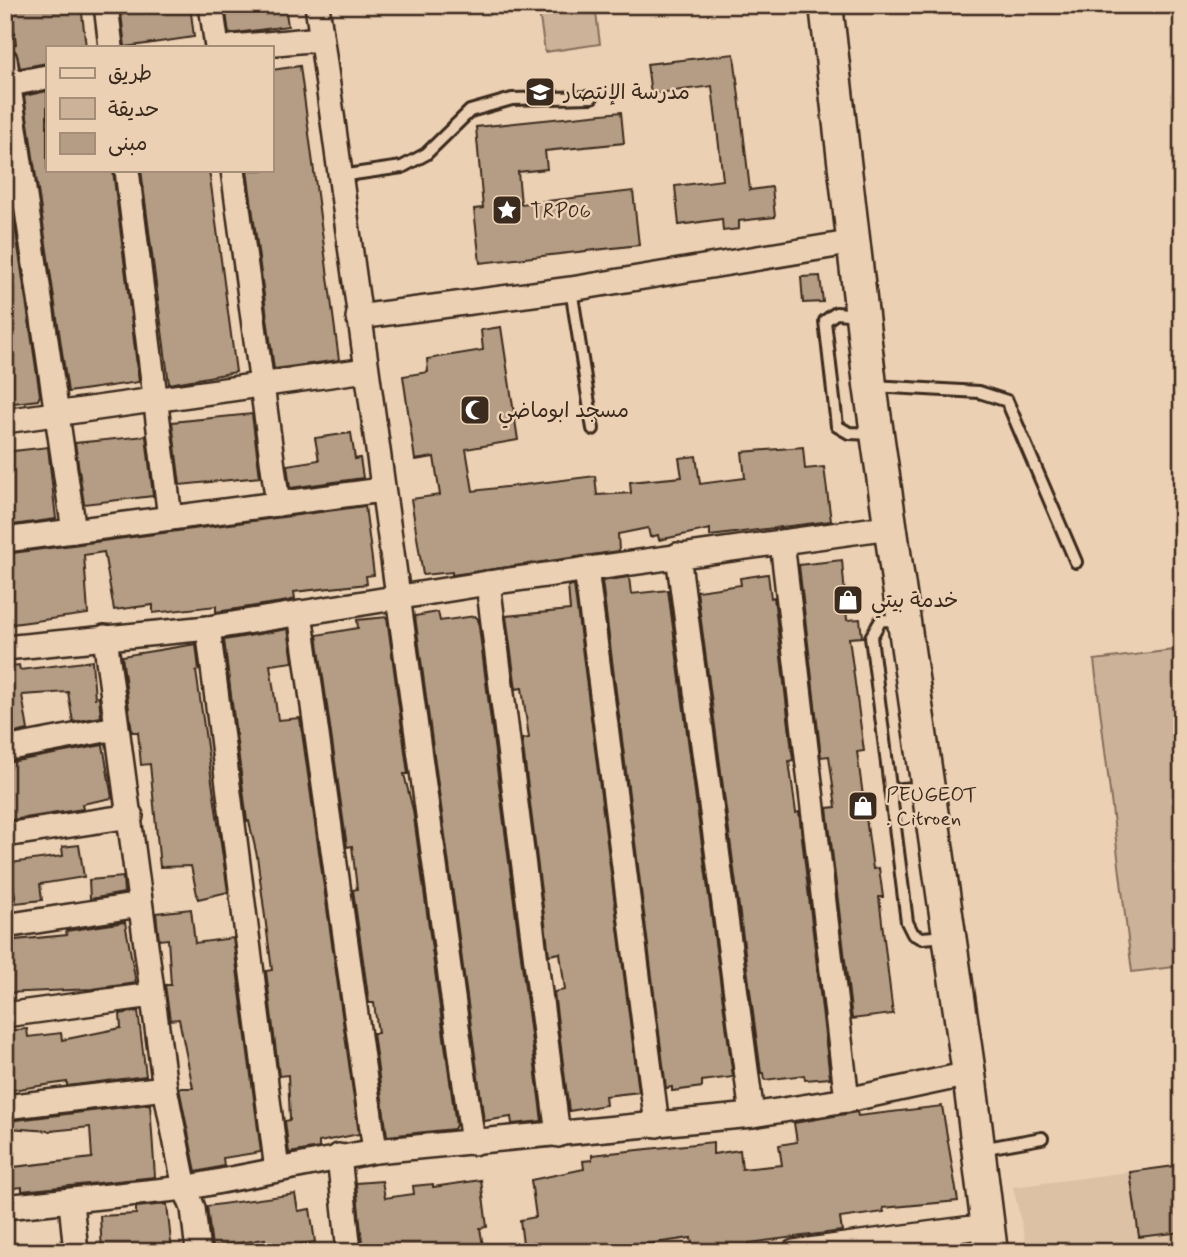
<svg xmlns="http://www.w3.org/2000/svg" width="1187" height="1257" viewBox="0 0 1187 1257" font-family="Mynerve,'Playpen Sans Arabic',sans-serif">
	<rect width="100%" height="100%" fill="#ecd0b3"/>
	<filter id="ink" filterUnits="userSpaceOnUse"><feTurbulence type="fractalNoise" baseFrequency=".0143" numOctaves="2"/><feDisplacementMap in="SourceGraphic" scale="14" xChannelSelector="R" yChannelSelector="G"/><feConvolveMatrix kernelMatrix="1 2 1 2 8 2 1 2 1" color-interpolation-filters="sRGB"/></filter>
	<g filter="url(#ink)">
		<path fill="#dcc1a5" d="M1182 1165V1252H1028L1013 1187Z"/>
		<g fill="#ccb298" stroke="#846e5b" stroke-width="2">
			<path d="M538 5H595L600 44 545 52Z"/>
			<path d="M1182 649V966L1132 972 1094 660Z"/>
		</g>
		<g fill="#b59d85" stroke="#3b2a1e" stroke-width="2">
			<path d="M11 5H81L86 47H47V63L20 68 16 52 5 46 16 44Z"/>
			<path d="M120 5H190L194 37 125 47Z"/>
			<path d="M225 5H285L288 26 229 34Z"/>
			<path d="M734 54 750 190 772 187 775 217 739 221V229L723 231 722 219 679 225 675 186 723 180 712 86 651 94 647 64Z"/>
			<path d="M300 66 339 360 274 369 247 170H271V70Z"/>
			<path d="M47 91V170H113L139 382 68 392 24 96Z"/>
			<path d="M621 112 624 143 545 151 547 169 518 172 521 204 633 191 639 245 480 263 474 209 483 208 476 127Z"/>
			<path d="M5 158 40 395 38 400 5 404Z"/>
			<path d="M141 170H209L236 372 169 384Z"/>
			<path d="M820 276 823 302 803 303 801 277Z"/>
			<path d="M501 327 518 440 466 449 473 491 595 476 597 495 631 493 630 482 682 477 679 458 696 456 700 484 745 478 742 452 803 447 805 469 824 467 831 521 710 536V529L659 540 658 535 650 537 648 528 618 534 619 551 452 575V572L423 575 411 499 440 495 434 457 415 460 403 376 428 372 427 359 483 350 481 330Z"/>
			<path d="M252 414 260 477 180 485 172 422Z"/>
			<path d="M351 433 355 459 360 458 363 478 290 488 287 465 319 460 315 438Z"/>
			<path d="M146 436 153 496 84 504 75 443Z"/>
			<path d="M48 447 56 519 5 526V452Z"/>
			<path d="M365 506 374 575 366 576 367 584 294 592 295 599 288 601 216 612V606L153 613V605L114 610 104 552 84 555 88 614 5 625V554Z"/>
			<path d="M842 560 847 620 860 619 862 637 849 638 864 751 857 752 873 869 879 868 883 897H879L893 1014 852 1019 827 808 836 807 829 756 821 757 799 565Z"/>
			<path d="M768 574 771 598 774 597 793 760 789 761 796 813 799 812 830 1078 805 1080 804 1075 765 1080 764 1073H761L697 591 741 585 740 578Z"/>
			<path d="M629 577 631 594 668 590 733 1077 702 1081V1087L672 1091V1087L666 1088 602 581Z"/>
			<path d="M574 585 639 1092 605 1096 606 1105 569 1111 554 992 565 990 560 953 549 955 522 739 529 738 522 688 516 689 506 616 570 610 568 586Z"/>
			<path d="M438 612 440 621 475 616 478 619 542 1121 512 1124 511 1117 484 1121 415 616Z"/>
			<path d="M387 617 408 774H404L413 810 456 1125 454 1129 387 1136 373 1033H378L374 1003H369L353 890 357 889 352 846 347 847 317 635 358 628 357 620Z"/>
			<path d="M288 629 293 662 270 665 278 720 300 718 359 1134 319 1142V1148L289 1153 285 1121 290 1120 288 1075 279 1076 266 971 272 970 257 856 249 821H247L224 640Z"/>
			<path d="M196 644 199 670 196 671 228 892 198 899 191 866 160 867 150 764 141 765 138 732H132L122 656Z"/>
			<path d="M92 661 95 698 99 697 101 717 73 722 68 692 22 695 28 730 5 735V667L19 665 20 670Z"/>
			<path d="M103 745 112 798 82 804 83 809 5 821V763Z"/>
			<path d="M79 845 84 877 40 884 42 900 16 903 10 863 63 856 62 847Z"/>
			<path d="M123 877 124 893 90 899 89 880Z"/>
			<path d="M191 909 195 943 233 938 261 1152 223 1158 224 1166 196 1172 179 1088H193L179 1019 170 1020 165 985H171L168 939 159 940 156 913Z"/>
			<path d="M125 922 136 983 92 989 5 993V941L67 935 66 931Z"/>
			<path d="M138 1011 146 1076 67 1086V1082L12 1090 5 1063V1031L27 1029 28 1037 61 1033 62 1040 121 1028 120 1014Z"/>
			<path d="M150 1104 155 1177 22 1191V1187L5 1189V1168L92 1158 90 1127 50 1131 8 1128V1121Z"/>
			<path d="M942 1106 958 1201 883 1208 884 1212 840 1218 842 1231 749 1243 750 1252H693L691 1238 618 1248V1252H524L520 1220 536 1217 531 1180 584 1169 583 1161 592 1160V1155L713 1142V1154L740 1150 742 1169 782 1165 779 1145 797 1142 794 1123 857 1112 858 1116Z"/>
			<path d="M1182 1165V1232L1139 1237 1130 1172Z"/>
			<path d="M481 1180 487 1227 480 1228 484 1252H363L356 1183 382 1181 385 1198 414 1194 413 1186 433 1184V1187Z"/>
			<path d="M295 1194 298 1211 310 1209 315 1242 294 1245 295 1252H266L265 1239 212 1247 207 1206Z"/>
			<path d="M167 1204 172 1252H102L100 1216 136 1214V1207Z"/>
		</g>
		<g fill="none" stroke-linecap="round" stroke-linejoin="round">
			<g stroke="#3b2a1e" stroke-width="16">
				<g id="lane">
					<path d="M340 176 402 167 426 154 470 111 512 99 592 97"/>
					<path d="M571 289 593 429"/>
					<path d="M860 315 836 313 825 321 837 426 849 433 875 434"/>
					<path d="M873 386 979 392 1007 401 1076 562"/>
					<path d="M901 621 881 620 871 637 907 922 913 934 922 938 947 936"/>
					<path d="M890 790 926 787"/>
					<path d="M981 1149 1042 1138"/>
				</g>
			</g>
			<g stroke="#3b2a1e" stroke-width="28">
				<g id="street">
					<path d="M106 5 111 47"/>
					<path d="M211 5 217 47"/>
					<path d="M317 5 473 1143"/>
					<path d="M232 47 321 39"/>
					<path d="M5 60 74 531"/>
					<path d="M5 85 47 77"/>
					<path d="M127 170 170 518"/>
					<path d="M233 170 278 504"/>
					<path d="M358 317 571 289 855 242"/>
					<path d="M5 421 366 370"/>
					<path d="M5 540 382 490"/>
					<path d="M782 542 847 1100"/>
					<path d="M678 555 752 1115"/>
					<path d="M586 569 657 1125"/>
					<path d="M488 583 558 1135"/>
					<path d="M300 613 375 1151"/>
					<path d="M208 628 277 1170"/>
					<path d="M105 637 165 1088 185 1188 193 1208 198 1252"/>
					<path d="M5 648 208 628 488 583 890 527"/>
					<path d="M5 749 116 728"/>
					<path d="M5 835 131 816"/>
					<path d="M5 926 140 905"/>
					<path d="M5 1015 152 995"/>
					<path d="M5 1107 165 1088"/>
					<path d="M339 1156 349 1252"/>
					<path d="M71 1202 76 1252"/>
					<path d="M5 1207 185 1188 375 1151 752 1115 847 1100 969 1074"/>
					<path d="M794 1252 987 1226"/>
				</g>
			</g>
			<g stroke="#3b2a1e" stroke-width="37">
				<path id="secondary" d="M826 5 870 385 969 1074 991 1252"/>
			</g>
			<use href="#lane" stroke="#ecd0b3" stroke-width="10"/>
			<use href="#street" stroke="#ecd0b3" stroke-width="23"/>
			<use href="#secondary" stroke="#ecd0b3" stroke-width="32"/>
		</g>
	</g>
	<defs>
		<g id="school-square" transform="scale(1.575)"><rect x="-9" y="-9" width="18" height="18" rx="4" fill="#3b2a1e" stroke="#ecd0b3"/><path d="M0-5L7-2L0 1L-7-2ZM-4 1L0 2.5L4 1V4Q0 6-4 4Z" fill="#fff"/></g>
		<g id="sight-square" transform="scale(1.575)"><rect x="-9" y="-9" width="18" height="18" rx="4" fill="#3b2a1e" stroke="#ecd0b3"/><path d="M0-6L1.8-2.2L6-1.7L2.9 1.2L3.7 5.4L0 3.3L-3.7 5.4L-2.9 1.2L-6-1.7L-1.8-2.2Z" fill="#fff"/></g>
		<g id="mosque-square" transform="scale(1.575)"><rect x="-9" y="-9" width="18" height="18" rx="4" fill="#3b2a1e" stroke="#ecd0b3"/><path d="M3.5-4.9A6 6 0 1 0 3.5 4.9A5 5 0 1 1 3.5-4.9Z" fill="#fff"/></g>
		<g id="shop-square" transform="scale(1.575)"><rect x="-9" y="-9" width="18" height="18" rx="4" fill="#3b2a1e" stroke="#ecd0b3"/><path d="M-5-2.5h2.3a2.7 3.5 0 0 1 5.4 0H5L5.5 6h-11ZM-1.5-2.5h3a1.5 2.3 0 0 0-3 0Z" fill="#fff"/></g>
	</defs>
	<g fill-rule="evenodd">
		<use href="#school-square" x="540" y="92"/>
		<use href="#sight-square" x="507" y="210"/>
		<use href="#mosque-square" x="475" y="410"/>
		<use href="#shop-square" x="848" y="600"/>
		<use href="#shop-square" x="863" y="806"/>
	</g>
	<g text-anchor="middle" stroke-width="5" stroke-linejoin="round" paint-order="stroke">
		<g font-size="21" fill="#3b2a1e" stroke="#ecd0b3" text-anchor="start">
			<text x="563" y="99">مدرسة الإنتصار</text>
			<text x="530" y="217">TRP06</text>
			<text x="498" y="417">مسجد ابوماضي</text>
			<text x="871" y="607">خدمة بيتي</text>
			<text x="886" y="801">PEUGEOT<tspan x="886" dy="24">. Citroen</tspan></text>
		</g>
	</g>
	<rect width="1187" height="1257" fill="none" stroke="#ecd0b3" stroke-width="28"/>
	<rect x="14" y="14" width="1159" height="1229" fill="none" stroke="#3b2a1e" stroke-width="2.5" filter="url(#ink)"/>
	<rect x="46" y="46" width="228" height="126" fill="#ecd0b3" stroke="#a58e77" stroke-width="2"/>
	<rect x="60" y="68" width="35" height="10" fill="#ecd0b3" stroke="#a58e77" stroke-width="2"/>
	<text x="108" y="80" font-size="21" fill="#3b2a1e">طريق</text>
	<rect x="60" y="98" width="35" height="21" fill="#ccb298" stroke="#a58e77" stroke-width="2"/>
	<text x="108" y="116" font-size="21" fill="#3b2a1e">حديقة</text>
	<rect x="60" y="133" width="35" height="21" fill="#b59d85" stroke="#a58e77" stroke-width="2"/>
	<text x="108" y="150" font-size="21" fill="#3b2a1e">مبنى</text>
</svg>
